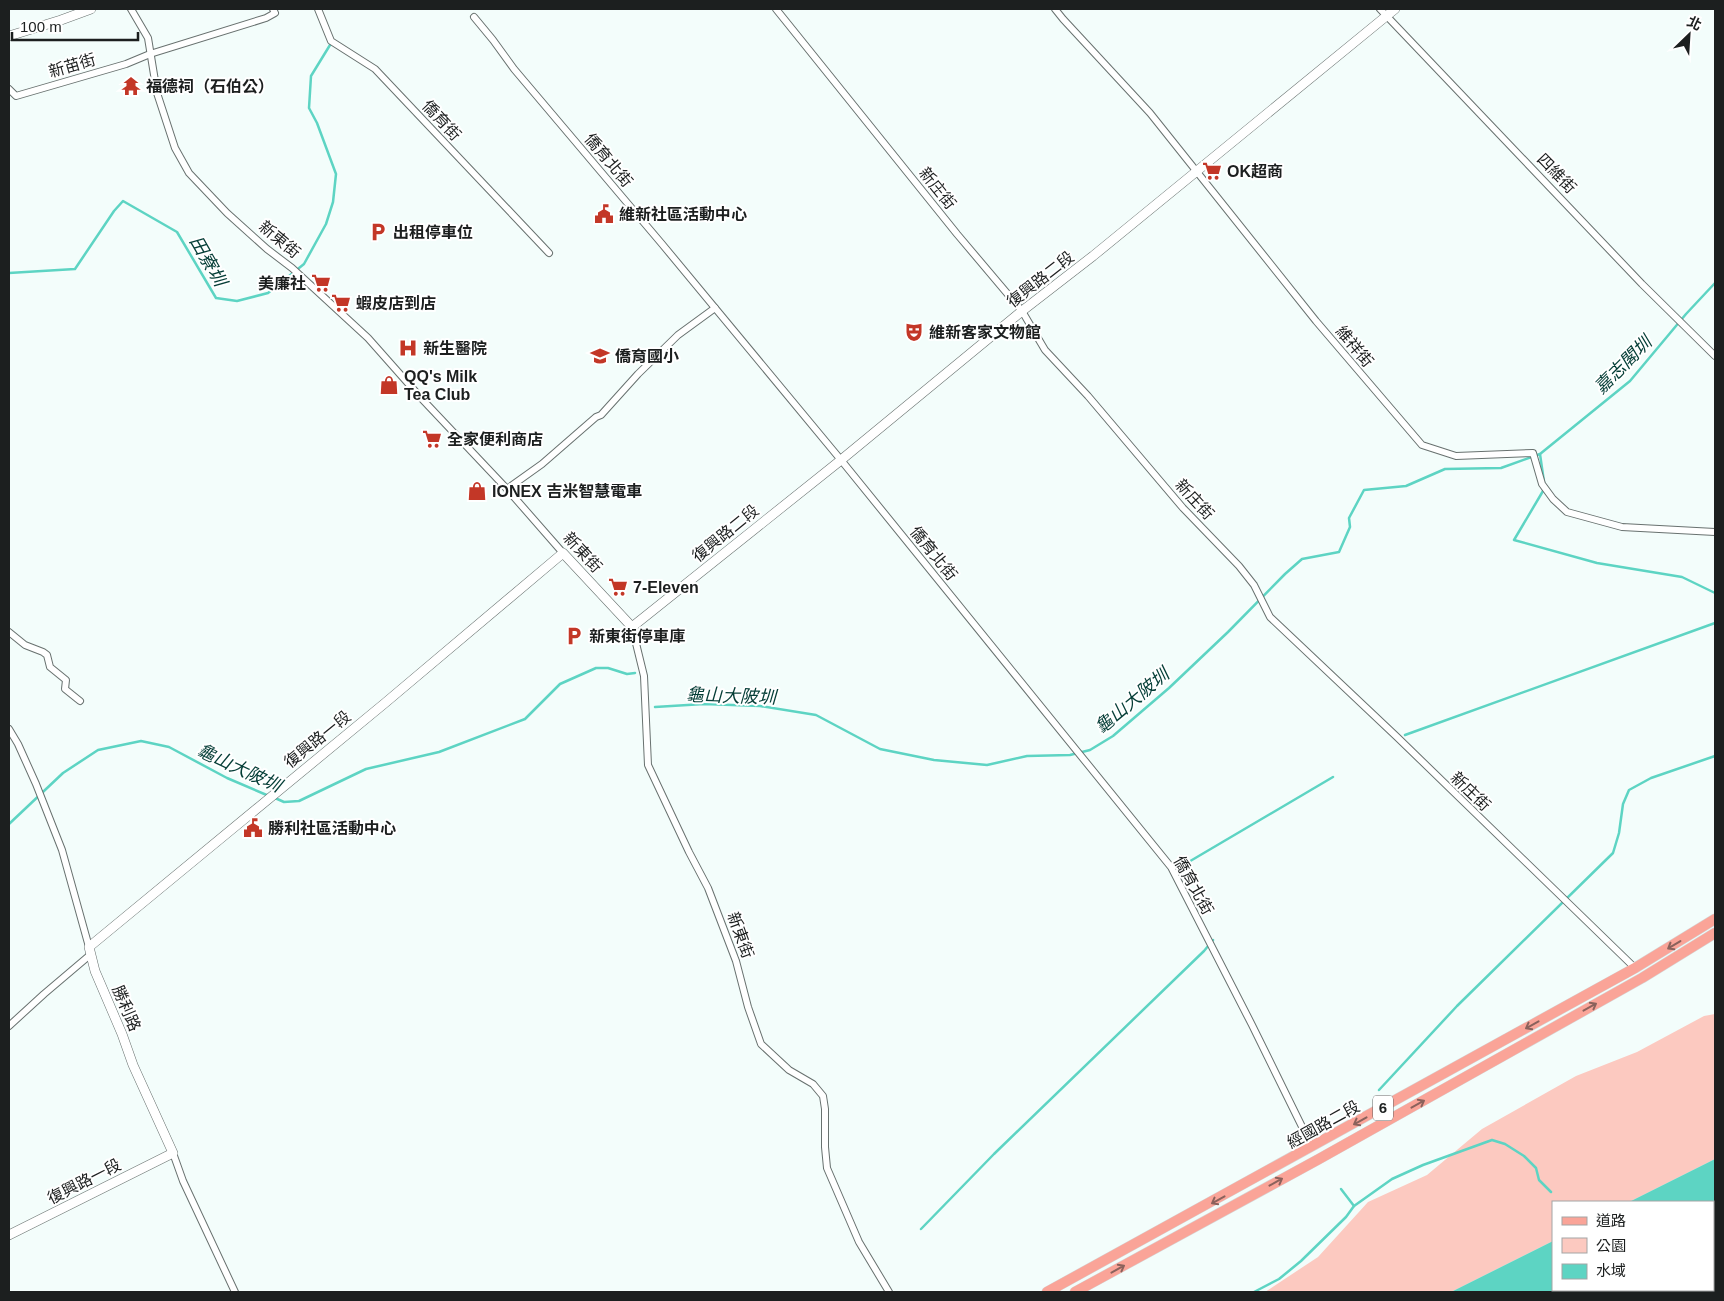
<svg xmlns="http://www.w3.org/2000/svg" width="1724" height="1301" viewBox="0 0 1724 1301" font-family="Arial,'Noto Sans TC',sans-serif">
	<rect width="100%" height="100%" fill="#f3fdfb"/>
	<path fill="#fcc9c0" d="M1715 1014V1159L1629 1202H1553V1241L1451 1292H1265L1318 1257 1368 1202 1427 1175 1482 1129 1576 1076 1637 1052 1704 1016Z"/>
	<path fill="#5dd4c3" d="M1715 1159V1292H1451L1553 1241V1290H1713V1202H1629Z"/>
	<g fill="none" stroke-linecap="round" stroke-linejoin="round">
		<g stroke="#5dd4c3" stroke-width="2.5">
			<path d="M9 273 75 269 114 211 123 201 177 232 216 298 237 301 268 293 304 264 326 224 333 202 336 174 317 123 309 108 311 76 330 45"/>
			<path d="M1540 454 1544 482"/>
			<path d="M1543 488V491L1514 540 1597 563 1682 577 1715 593"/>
			<path d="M655 707 704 704 760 706 816 715 880 749 934 760 987 765 1027 756 1070 755 1090 750 1113 736 1169 688 1228 632 1285 574 1302 559 1339 552 1350 527 1349 518 1364 490 1406 486 1445 469 1501 468 1540 454 1630 381 1686 314 1715 283"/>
			<path d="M1405 735 1715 623"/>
			<path d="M275 798 284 802 299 801 366 769 439 752 525 719 560 684 596 668H608L627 674 635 673"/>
			<path d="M9 824 63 773 98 750 141 741 169 747 227 778 269 796"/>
			<path d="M1175 870 1333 777"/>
			<path d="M1379 1090 1457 1006 1613 853 1619 833 1623 804 1629 790 1651 778 1715 756"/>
			<path d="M1341 1189 1354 1206"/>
			<path d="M921 1229 994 1154 1204 951 1213 940"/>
			<path d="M1254 1292 1279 1279 1301 1261 1346 1217 1354 1206 1392 1179 1423 1165 1492 1140 1505 1144 1524 1156 1536 1168 1539 1180 1551 1192"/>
		</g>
		<g stroke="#68716f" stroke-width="8">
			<g id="minor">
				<path d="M131 9 148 38 157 93 175 148 189 173 227 213 267 249 292 268 368 338 422 399 507 489 563 553"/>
				<path d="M318 9 331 41 375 69 549 253"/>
				<path d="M776 9 957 234 1022 311 1045 350 1088 396 1183 508 1239 566 1254 585 1270 617 1397 737 1635 968"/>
				<path d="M1055 9 1063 19 1150 113 1316 321 1422 445 1456 456 1533 453 1542 484 1553 499 1567 512 1622 527 1715 532"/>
				<path d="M1380 9 1642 284 1715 356"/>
				<path d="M474 17 493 40 514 69 662 244 841 460 1171 867 1252 1025 1312 1147"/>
				<path d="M9 89 16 96 126 64 150 54 266 18 275 13 273 9"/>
				<path d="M507 489 542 464 596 417 601 415 638 374 678 335 715 308"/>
				<path d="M632 627 644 676 648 765 689 852 708 888 736 961 748 1007 761 1044 789 1070 813 1084 823 1096 825 1109V1147L827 1168 859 1242 889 1292"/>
				<path d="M9 632 25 645 43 652 47 655 50 667 66 680 65 689 80 701"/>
				<path d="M9 729 18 744 36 784 62 850 89 947"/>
				<path d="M9 1026 44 994 90 955"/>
				<path d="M173 1153 183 1181 235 1292"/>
			</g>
		</g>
		<g stroke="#68716f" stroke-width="10">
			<g id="tertiary">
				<path d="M9 36 61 20 91 9"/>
				<path d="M9 1235 173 1153 133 1065 122 1034 95 971 89 947 385 703 563 553 632 627 841 460 1022 311 1093 256 1395 9"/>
			</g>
		</g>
		<g stroke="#d6d7d7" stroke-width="11">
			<g id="primary">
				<path d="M1047 1292 1635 968 1715 919"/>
				<path d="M1075 1292 1319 1159 1642 978 1715 933"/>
			</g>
		</g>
		<use href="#minor" stroke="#fff" stroke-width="6"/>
		<use href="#tertiary" stroke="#fff" stroke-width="9"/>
		<use href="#primary" stroke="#faa498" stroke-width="10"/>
	</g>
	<defs><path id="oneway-shaft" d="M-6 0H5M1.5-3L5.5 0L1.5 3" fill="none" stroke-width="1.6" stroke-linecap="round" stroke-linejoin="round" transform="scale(1.25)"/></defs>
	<g stroke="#8b625c">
		<use href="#oneway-shaft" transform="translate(1674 945) rotate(149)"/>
		<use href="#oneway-shaft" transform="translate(1590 1007) rotate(-29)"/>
		<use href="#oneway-shaft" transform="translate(1532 1025) rotate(151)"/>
		<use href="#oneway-shaft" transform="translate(1418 1104) rotate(-29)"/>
		<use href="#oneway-shaft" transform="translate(1360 1121) rotate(151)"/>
		<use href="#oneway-shaft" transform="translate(1276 1182) rotate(-29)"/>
		<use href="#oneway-shaft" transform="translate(1218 1200) rotate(151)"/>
		<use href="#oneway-shaft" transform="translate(1118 1269) rotate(-29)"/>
	</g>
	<defs>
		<g id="temple-bare" transform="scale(1.5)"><path d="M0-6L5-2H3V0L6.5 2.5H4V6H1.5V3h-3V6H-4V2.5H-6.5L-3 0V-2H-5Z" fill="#c33727" stroke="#fff" stroke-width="2.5" paint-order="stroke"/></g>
		<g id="supermarket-bare" transform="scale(1.5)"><path d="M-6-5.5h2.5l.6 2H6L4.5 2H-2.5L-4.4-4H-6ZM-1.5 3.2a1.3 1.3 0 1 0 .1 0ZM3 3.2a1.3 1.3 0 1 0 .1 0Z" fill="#c33727" stroke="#fff" stroke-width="2.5" paint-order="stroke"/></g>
		<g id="civic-bare" transform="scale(1.5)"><path d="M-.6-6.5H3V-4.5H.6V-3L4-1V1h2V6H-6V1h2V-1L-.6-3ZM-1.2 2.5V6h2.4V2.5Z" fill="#c33727" stroke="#fff" stroke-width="2.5" paint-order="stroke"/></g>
		<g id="parking-bare" transform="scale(1.5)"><path d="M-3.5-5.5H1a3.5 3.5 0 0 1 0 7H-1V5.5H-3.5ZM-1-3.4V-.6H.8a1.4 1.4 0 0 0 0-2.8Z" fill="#c33727" stroke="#fff" stroke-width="2.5" paint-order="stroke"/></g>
		<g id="theatre-bare" transform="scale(1.5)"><path d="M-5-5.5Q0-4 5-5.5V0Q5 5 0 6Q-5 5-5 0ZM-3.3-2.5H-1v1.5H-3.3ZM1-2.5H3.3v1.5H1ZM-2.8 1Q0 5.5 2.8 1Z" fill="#c33727" stroke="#fff" stroke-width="2.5" paint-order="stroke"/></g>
		<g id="hospital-bare" transform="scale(1.5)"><path d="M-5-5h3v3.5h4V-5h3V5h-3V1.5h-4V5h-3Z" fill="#c33727" stroke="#fff" stroke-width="2.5" paint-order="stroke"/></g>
		<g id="school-bare" transform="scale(1.5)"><path d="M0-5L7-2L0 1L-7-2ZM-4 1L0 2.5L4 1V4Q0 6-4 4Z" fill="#c33727" stroke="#fff" stroke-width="2.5" paint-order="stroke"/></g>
		<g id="shop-bare" transform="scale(1.5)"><path d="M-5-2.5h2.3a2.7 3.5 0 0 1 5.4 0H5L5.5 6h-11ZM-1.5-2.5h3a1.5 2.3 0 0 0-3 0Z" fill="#c33727" stroke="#fff" stroke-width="2.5" paint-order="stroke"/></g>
	</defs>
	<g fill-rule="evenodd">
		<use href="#temple-bare" x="131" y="86"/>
		<use href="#supermarket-bare" x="1212" y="171"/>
		<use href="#civic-bare" x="604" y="214"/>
		<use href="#parking-bare" x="378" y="232"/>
		<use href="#supermarket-bare" x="321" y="283"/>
		<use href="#supermarket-bare" x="341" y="303"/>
		<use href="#theatre-bare" x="914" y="332"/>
		<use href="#hospital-bare" x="408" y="348"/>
		<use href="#school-bare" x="600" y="356"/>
		<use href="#shop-bare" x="389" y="385"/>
		<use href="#supermarket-bare" x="432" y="439"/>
		<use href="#shop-bare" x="477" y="491"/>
		<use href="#supermarket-bare" x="618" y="587"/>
		<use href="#parking-bare" x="574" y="636"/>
		<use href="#civic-bare" x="253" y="828"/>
	</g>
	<g text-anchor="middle" stroke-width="4" stroke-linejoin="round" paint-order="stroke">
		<rect fill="#fff" stroke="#606262" stroke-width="1" x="1373" y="1095.5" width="20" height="25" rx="4"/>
		<g font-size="15" font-weight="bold" fill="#1c1f1f">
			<text x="1383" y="1113">6</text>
		</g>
		<g font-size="16" fill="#1c1f1f" stroke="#fff">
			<text transform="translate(72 65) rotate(-16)" y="6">新苗街</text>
			<text transform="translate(442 120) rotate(47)" y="6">僑育街</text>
			<text transform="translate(609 160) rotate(50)" y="6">僑育北街</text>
			<text transform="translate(1557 173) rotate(46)" y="6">四維街</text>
			<text transform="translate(938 188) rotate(51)" y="6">新庄街</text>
			<text transform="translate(280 239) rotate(40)" y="6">新東街</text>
			<text transform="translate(1040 279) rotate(-38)" y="6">復興路二段</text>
			<text transform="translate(1355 346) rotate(50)" y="6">維祥街</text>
			<text transform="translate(1195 499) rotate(47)" y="6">新庄街</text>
			<text transform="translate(725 533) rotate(-39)" y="6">復興路二段</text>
			<text transform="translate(583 552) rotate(47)" y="6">新東街</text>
			<text transform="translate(934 553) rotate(51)" y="6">僑育北街</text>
			<text transform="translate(317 739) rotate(-39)" y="6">復興路一段</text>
			<text transform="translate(1471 791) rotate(44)" y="6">新庄街</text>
			<text transform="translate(1194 885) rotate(61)" y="6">僑育北街</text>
			<text transform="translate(741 935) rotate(70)" y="6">新東街</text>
			<text transform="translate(127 1008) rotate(67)" y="6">勝利路</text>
			<text transform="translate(1323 1124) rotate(-29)" y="6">經國路二段</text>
			<text transform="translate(84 1181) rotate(-27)" y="6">復興路一段</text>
		</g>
		<g font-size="16" font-weight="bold" fill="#1c1f1f" stroke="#fff" text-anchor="start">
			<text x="146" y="92">福德祠（石伯公）</text>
			<text x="1227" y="177">OK超商</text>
			<text x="619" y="220">維新社區活動中心</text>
			<text x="393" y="238">出租停車位</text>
			<text x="306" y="289" text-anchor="end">美廉社</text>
			<text x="356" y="309">蝦皮店到店</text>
			<text x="929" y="338">維新客家文物館</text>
			<text x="423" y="354">新生醫院</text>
			<text x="615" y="362">僑育國小</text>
			<text x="404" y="382">QQ's Milk<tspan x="404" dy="18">Tea Club</tspan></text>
			<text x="447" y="445">全家便利商店</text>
			<text x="492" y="497">IONEX 吉米智慧電車</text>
			<text x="633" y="593">7-Eleven</text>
			<text x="589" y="642">新東街停車庫</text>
			<text x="268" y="834">勝利社區活動中心</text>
		</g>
		<g font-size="18" font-style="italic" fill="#043d36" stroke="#fff">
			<text transform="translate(208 261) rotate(60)" y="6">田寮圳</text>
			<text transform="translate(1623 365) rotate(-45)" y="6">嘉志閣圳</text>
			<text transform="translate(731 696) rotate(2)" y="6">龜山大陂圳</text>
			<text transform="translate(1132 701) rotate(-40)" y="6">龜山大陂圳</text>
			<text transform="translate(239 768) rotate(25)" y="6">龜山大陂圳</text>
		</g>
	</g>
	<rect width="1724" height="1301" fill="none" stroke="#1c1f1f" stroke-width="20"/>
	<rect x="1552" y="1201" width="162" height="90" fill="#ffffff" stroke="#a4a5a5"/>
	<rect x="1562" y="1217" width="25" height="8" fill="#faa498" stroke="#a4a5a5"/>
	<text x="1596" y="1226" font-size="15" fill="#1c1f1f">道路</text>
	<rect x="1562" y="1238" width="25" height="15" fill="#fcc9c0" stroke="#a4a5a5"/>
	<text x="1596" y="1251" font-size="15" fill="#1c1f1f">公園</text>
	<rect x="1562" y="1264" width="25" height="15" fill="#5dd4c3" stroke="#a4a5a5"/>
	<text x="1596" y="1276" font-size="15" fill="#1c1f1f">水域</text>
	<g transform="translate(1689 35) rotate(25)" stroke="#ffffff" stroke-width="4" paint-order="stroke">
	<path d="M0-4L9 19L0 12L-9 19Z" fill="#1c1f1f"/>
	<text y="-8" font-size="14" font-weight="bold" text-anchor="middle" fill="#1c1f1f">北</text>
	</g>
	<path d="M12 32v8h126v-8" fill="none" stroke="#1c1f1f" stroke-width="2.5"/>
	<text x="20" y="32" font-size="15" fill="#1c1f1f" stroke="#ffffff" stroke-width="4" paint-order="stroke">100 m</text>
</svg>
